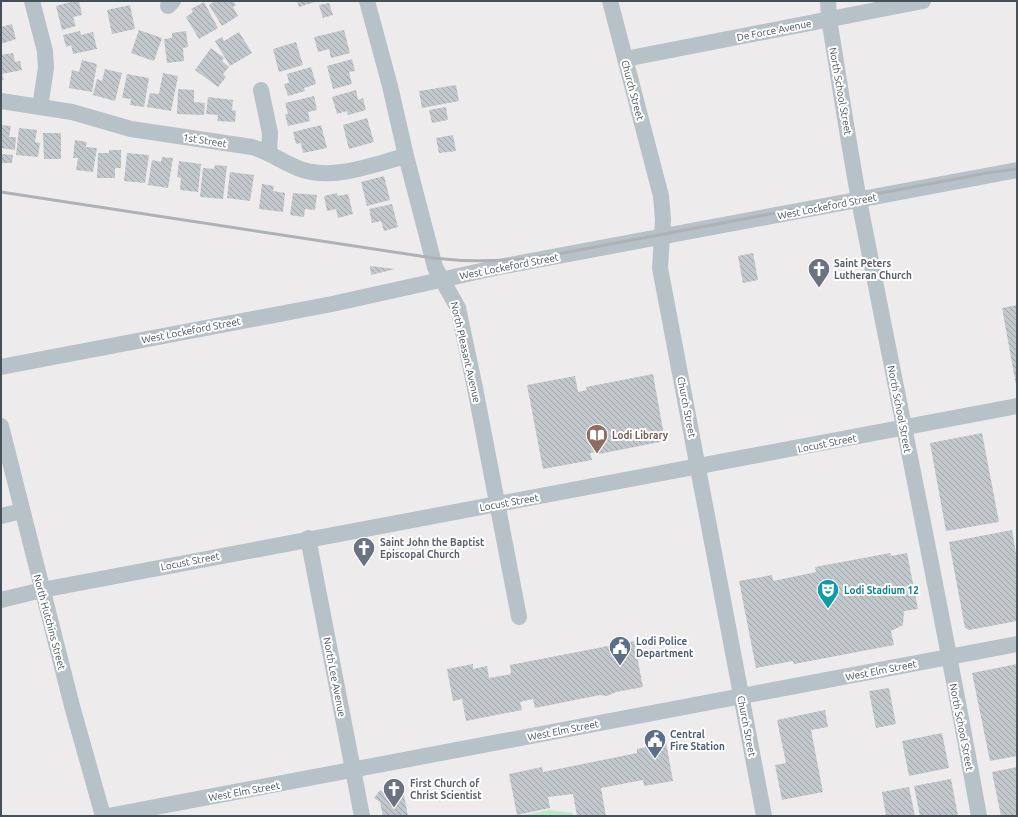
<svg xmlns="http://www.w3.org/2000/svg" width="1018" height="817" viewBox="0 0 1018 817" font-family="Ubuntu,sans-serif">
	<defs>
		<pattern id="building-back-hatch" width="6" height="6" patternUnits="userSpaceOnUse"><rect width="6" height="6" fill="#c2c7cb"/><path d="M-1 5l2 2M0 0l6 6M5-1l2 2" fill="none" stroke="#9fa4a8"/></pattern>
	</defs>
	<rect width="100%" height="100%" fill="#eeebec"/>
	<path fill="#baecc8" d="M549 810 573 813V816H520Z"/>
	<g fill="url(#building-back-hatch)">
		<path d="M75 1H79L82 15 73 17 76 26 62 30 56 6Z"/>
		<path d="M215 1H233L236 5 233 7 238 16 222 26 209 5Z"/>
		<path d="M297 1H318L299 7Z"/>
		<path d="M204 2 218 28 199 39 186 17 193 12 191 9Z"/>
		<path d="M329 3 333 15 323 18 319 5Z"/>
		<path d="M130 5 135 29 112 34 107 10Z"/>
		<path d="M12 24 16 39 1 44V27Z"/>
		<path d="M139 30 162 38 154 61 131 53Z"/>
		<path d="M344 30 350 53 331 58 329 49 318 52 314 37Z"/>
		<path d="M80 31 81 35 93 32 97 49 73 54 71 45 66 47 63 35Z"/>
		<path d="M186 31 188 47 183 48 184 61 167 63 164 39 172 38V33Z"/>
		<path d="M239 32 252 53 230 66 215 41 222 37 224 41Z"/>
		<path d="M296 42 303 65 279 72 273 49Z"/>
		<path d="M211 48 224 58 222 61 229 67 223 74 226 77 218 87 195 70Z"/>
		<path d="M13 53 15 62 20 61 22 70 2 74 4 80H1V55Z"/>
		<path d="M352 59 355 71 349 72 352 84 333 89 327 66Z"/>
		<path d="M82 60 97 64 92 92 69 88 72 70 79 72Z"/>
		<path d="M311 67 316 84 304 88 305 91 288 96 284 84 289 83 287 74Z"/>
		<path d="M105 69 122 73 115 101 93 95 97 79 102 81Z"/>
		<path d="M163 73 178 76 171 111 147 107 150 93 159 94Z"/>
		<path d="M127 74 149 78 144 107 130 105 131 99 122 98Z"/>
		<path d="M456 85 459 101 422 108 419 91Z"/>
		<path d="M178 89 194 90V102L205 103 204 115 177 114Z"/>
		<path d="M356 90 358 100 363 98 366 110 348 115 347 111 337 114 332 97Z"/>
		<path d="M314 96 317 110 308 112 310 121 288 126 285 114H288L285 103Z"/>
		<path d="M208 97 233 100 232 110 236 111 235 122 217 121 218 115 206 114Z"/>
		<path d="M446 107 448 120 432 123 429 110Z"/>
		<path d="M367 118 374 142 349 149 343 125Z"/>
		<path d="M1 125 11 126 9 137H16L15 150 1 148Z"/>
		<path d="M321 125 327 148 303 153 301 143 296 144 293 132Z"/>
		<path d="M19 128 37 130 35 142 40 143 38 157 16 155Z"/>
		<path d="M43 133H61V159H44Z"/>
		<path d="M453 135 456 151 439 153 436 138Z"/>
		<path d="M75 140 87 142 86 147 97 148 93 172 76 170 78 158H73Z"/>
		<path d="M109 150H121V168H115V178H97L98 153H109Z"/>
		<path d="M127 153 149 155 145 183 124 181Z"/>
		<path d="M2 154 13 155 12 163H1Z"/>
		<path d="M162 157 173 158 168 188 148 185 152 160 161 162Z"/>
		<path d="M179 161 201 164 198 192 180 190 181 178 177 177Z"/>
		<path d="M215 165 227 166 223 199 200 197 203 168 214 169Z"/>
		<path d="M230 172 254 175 250 201 227 198Z"/>
		<path d="M384 176 390 200 367 206 361 182Z"/>
		<path d="M262 184 274 186 273 191 285 193 283 212 259 209Z"/>
		<path d="M293 193 317 195 315 210 305 209 304 217 290 215Z"/>
		<path d="M337 193 338 196 348 194 353 214 338 218 336 209 327 211 324 196Z"/>
		<path d="M392 204 398 227 384 231 381 221 372 223 369 209Z"/>
		<path d="M753 253 758 280 743 283 738 256Z"/>
		<path d="M370 266 395 269 371 275Z"/>
		<path d="M1017 305V385H1016L1002 308Z"/>
		<path d="M653 374 665 441 599 454V452L590 453 592 460 543 469 527 385 575 376 578 392 587 390 586 387Z"/>
		<path d="M982 433 999 522 946 531 930 443Z"/>
		<path d="M1012 530 1017 560V621L969 630 965 628 949 542Z"/>
		<path d="M890 553 891 556 907 553 918 609 904 611 903 625 891 631 894 645 794 664 793 661 756 668 739 581 772 575 773 581 816 572 815 567Z"/>
		<path d="M634 641 643 687 616 692 607 696 600 695 535 708 533 699 520 702 522 710 466 721 462 699 453 701 447 669 473 664V669L487 666 489 678 511 674 510 665Z"/>
		<path d="M1017 664V756L990 761 972 673Z"/>
		<path d="M889 688 896 724 876 728 869 691Z"/>
		<path d="M825 710 828 727 811 730 823 792 782 800 775 765 786 763 777 720Z"/>
		<path d="M942 733 949 768 909 776 902 741Z"/>
		<path d="M666 743 673 781 644 786 643 780 601 788 606 816H577L573 794 548 797 550 808 517 815 509 774 542 767 543 772 553 770 637 753V749Z"/>
		<path d="M1017 767V816H1001L992 772Z"/>
		<path d="M951 779 958 816H920L914 786Z"/>
		<path d="M909 787 915 816H886L882 792Z"/>
		<path d="M380 790 386 794 403 790 408 816H383L380 802 374 798Z"/>
	</g>
	<g fill="none" stroke-linecap="round" stroke-linejoin="round">
		<g stroke="#b7c1c8" stroke-width="16">
			<path d="M32 1 45 51 46 68 40 107"/>
			<path d="M367 1 390 86 406 156 435 267 458 308 475 388 519 617"/>
			<path d="M610 1 661 196 663 219 660 268 764 816"/>
			<path d="M828 1 829 19C839 79 848 140 859 200 899 405 942 610 979 816"/>
			<path d="M168 6 173 1"/>
			<path d="M625 59 923 1"/>
			<path d="M261 90 270 133 269 152"/>
			<path d="M1 101 72 112 131 129 252 147C272 153 285 164 303 170 336 180 374 164 406 156"/>
			<path d="M1 367 332 304 499 267 1017 170"/>
			<path d="M1 426 72 706 103 816"/>
			<path d="M1 516 22 511"/>
			<path d="M308 538 362 816"/>
			<path d="M1 600 42 590C367 527 692 469 1017 406"/>
			<path d="M108 816 1017 644"/>
		</g>
		<path stroke="#aeb2b6" stroke-width="3" d="M1 192 433 258C475 263 516 261 558 254L987 173 1017 169"/>
	</g>
	<defs>
		<g id="church-pin" transform="scale(1.15)"><path d="M0 17L-7.5 6A9.5 9.5 0 1 1 7.5 6Z" fill="#6b7280" stroke="#fff"/><path d="M-1.2-6h2.4v3.5h3.3v2.4h-3.3V6h-2.4V-.1h-3.3v-2.4h3.3Z" fill="#fff"/></g>
		<g id="library-pin" transform="scale(1.15)"><path d="M0 17L-7.5 6A9.5 9.5 0 1 1 7.5 6Z" fill="#8d6e63" stroke="#fff"/><path d="M-6-4Q-3-5.5-.7-3.5V5Q-3 3-6 4ZM6-4Q3-5.5 .7-3.5V5Q3 3 6 4Z" fill="#fff"/></g>
		<g id="theatre-pin" transform="scale(1.15)"><path d="M0 17L-7.5 6A9.5 9.5 0 1 1 7.5 6Z" fill="#0f9aa8" stroke="#fff"/><path d="M-5-5.5Q0-4 5-5.5V0Q5 5 0 6Q-5 5-5 0ZM-3.3-2.5H-1v1.5H-3.3ZM1-2.5H3.3v1.5H1ZM-2.8 1Q0 5.5 2.8 1Z" fill="#fff"/></g>
		<g id="civic-pin" transform="scale(1.15)"><path d="M0 17L-7.5 6A9.5 9.5 0 1 1 7.5 6Z" fill="#5c6f8a" stroke="#fff"/><path d="M-.6-6.5H3V-4.5H.6V-3L4-1V1h2V6H-6V1h2V-1L-.6-3ZM-1.2 2.5V6h2.4V2.5Z" fill="#fff"/></g>
	</defs>
	<g fill-rule="evenodd">
		<use href="#church-pin" x="819" y="269"/>
		<use href="#library-pin" x="597" y="435"/>
		<use href="#church-pin" x="364" y="548"/>
		<use href="#theatre-pin" x="828" y="590"/>
		<use href="#civic-pin" x="620" y="647"/>
		<use href="#civic-pin" x="655" y="740"/>
		<use href="#church-pin" x="394" y="789"/>
	</g>
	<g text-anchor="middle" stroke-width="4" stroke-linejoin="round" paint-order="stroke">
		<g font-size="10" fill="#455158" stroke="#fff">
			<text transform="translate(774 30) rotate(-11)" y="4">De Force Avenue</text>
			<text transform="translate(633 90) rotate(75)" y="4">Church Street</text>
			<text transform="translate(841 91) rotate(80)" y="4">North School Street</text>
			<text transform="translate(205 140) rotate(9)" y="4">1st Street</text>
			<text transform="translate(827 206) rotate(-11)" y="4">West Lockeford Street</text>
			<text transform="translate(509 266) rotate(-11)" y="4">West Lockeford Street</text>
			<text transform="translate(191 330) rotate(-11)" y="4">West Lockeford Street</text>
			<text transform="translate(466 352) rotate(77)" y="4">North Pleasant Avenue</text>
			<text transform="translate(687 407) rotate(79)" y="4">Church Street</text>
			<text transform="translate(900 409) rotate(79)" y="4">North School Street</text>
			<text transform="translate(827 443) rotate(-11)" y="4">Locust Street</text>
			<text transform="translate(509 502) rotate(-10)" y="4">Locust Street</text>
			<text transform="translate(190 561) rotate(-11)" y="4">Locust Street</text>
			<text transform="translate(50 622) rotate(75)" y="4">North Hutchins Street</text>
			<text transform="translate(881 670) rotate(-11)" y="4">West Elm Street</text>
			<text transform="translate(335 677) rotate(79)" y="4">North Lee Avenue</text>
			<text transform="translate(747 726) rotate(79)" y="4">Church Street</text>
			<text transform="translate(962 727) rotate(79)" y="4">North School Street</text>
			<text transform="translate(563 730) rotate(-11)" y="4">West Elm Street</text>
			<text transform="translate(244 791) rotate(-10)" y="4">West Elm Street</text>
		</g>
		<g font-size="10" font-weight="bold" fill="#5b616d" stroke="#fff" text-anchor="start">
			<text x="834" y="267">Saint Peters<tspan x="834" dy="12">Lutheran Church</tspan></text>
			<text x="380" y="546">Saint John the Baptist<tspan x="380" dy="12">Episcopal Church</tspan></text>
			<text x="410" y="787">First Church of<tspan x="410" dy="12">Christ Scientist</tspan></text>
		</g>
		<g font-size="10" font-weight="bold" fill="#785e54" stroke="#fff" text-anchor="start">
			<text x="612" y="439">Lodi Library</text>
		</g>
		<g font-size="10" font-weight="bold" fill="#0d838f" stroke="#fff" text-anchor="start">
			<text x="844" y="594">Lodi Stadium 12</text>
		</g>
		<g font-size="10" font-weight="bold" fill="#4e5e75" stroke="#fff" text-anchor="start">
			<text x="636" y="645">Lodi Police<tspan x="636" dy="12">Department</tspan></text>
			<text x="670" y="738">Central<tspan x="670" dy="12">Fire Station</tspan></text>
		</g>
	</g>
	<rect width="1018" height="817" fill="none" stroke="#455158" stroke-width="4"/>
</svg>
